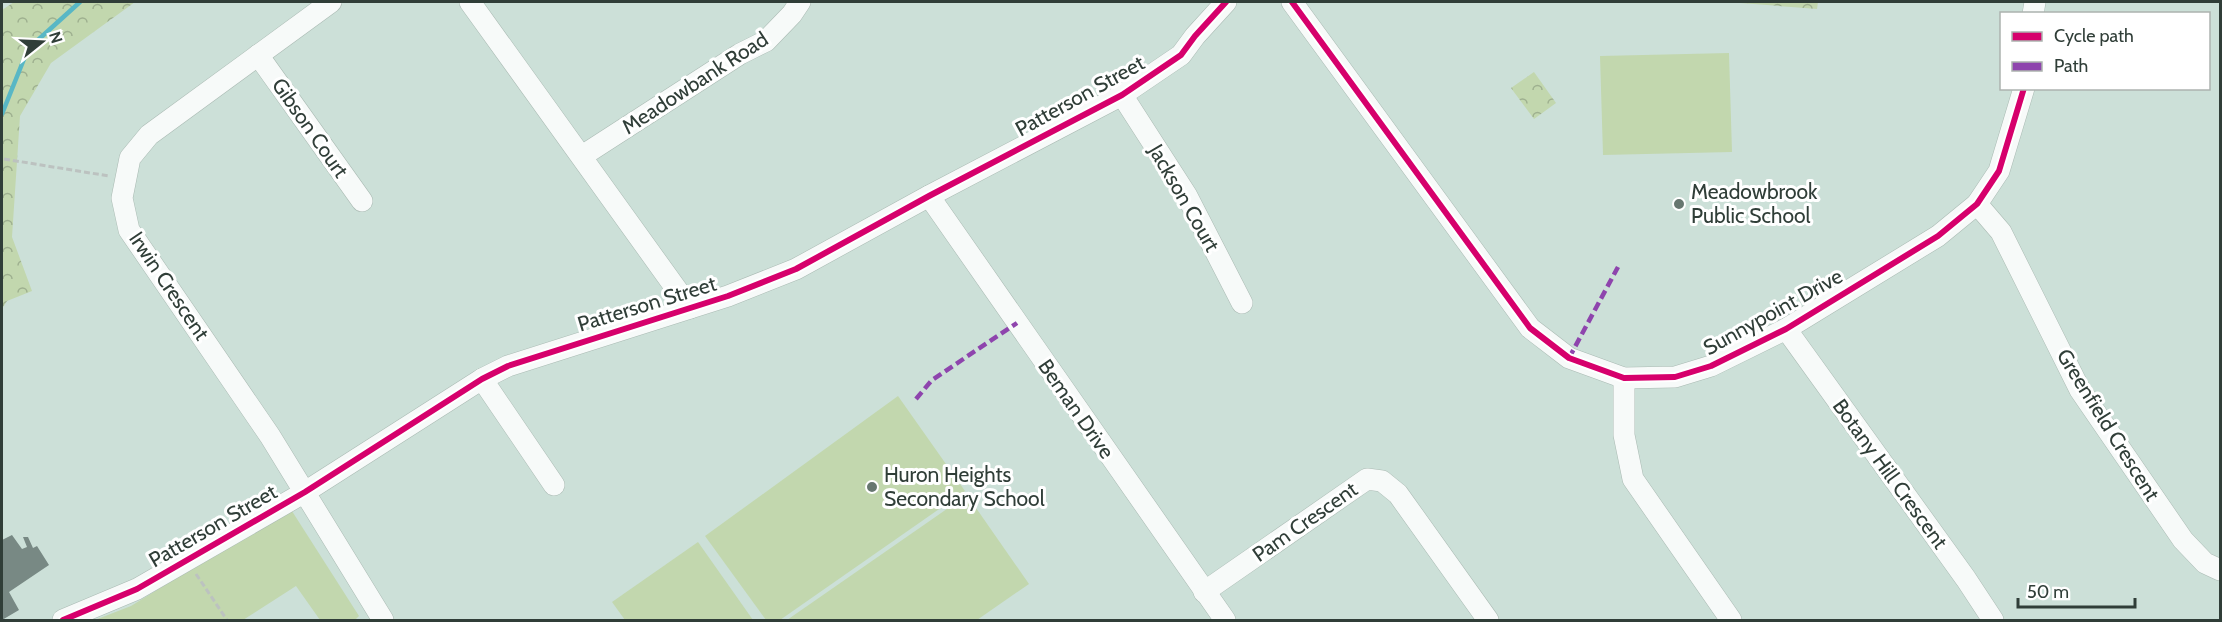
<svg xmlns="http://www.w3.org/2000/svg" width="2222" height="622" font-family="Cabin,sans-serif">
	<defs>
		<pattern id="forest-crowns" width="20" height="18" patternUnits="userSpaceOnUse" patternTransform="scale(1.5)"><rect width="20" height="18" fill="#c2d7ae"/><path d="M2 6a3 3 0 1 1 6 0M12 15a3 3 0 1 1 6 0" fill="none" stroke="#9eb08f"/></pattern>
	</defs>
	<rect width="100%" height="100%" fill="#cce0d8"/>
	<g fill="#c2d7ae">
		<path d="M1729,53L1732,152L1603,155L1600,56Z"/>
		<path d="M898,396L965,491L780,620H766L705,536Z"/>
		<path d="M967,495L1029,584L977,620H787Z"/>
		<path d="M290,508L359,616L355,620H320L296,586L243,620H95L131,606Z"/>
		<path d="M698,542L753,620H625L612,602Z"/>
	</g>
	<g fill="url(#forest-crowns)">
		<path d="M14,2H135L51,63L20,116L12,237L32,291L7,301L2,309V10Z"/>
		<path d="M1727,2H1818L1817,9Z"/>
		<path d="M1534,72L1556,103L1534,119L1511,88Z"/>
	</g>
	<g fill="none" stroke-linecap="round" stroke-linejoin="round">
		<path stroke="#58b7c5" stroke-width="4.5" d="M2,114L28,49L80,2"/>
	</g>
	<path fill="#788984" d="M12,535L22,549L27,547L23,537H28L33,548L37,546L49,565L9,592L19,610L2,620V540Z"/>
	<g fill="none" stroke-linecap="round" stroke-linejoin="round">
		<g stroke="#aabab3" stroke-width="22">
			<g id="minor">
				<path d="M331,2L149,135L130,158L122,198L129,230L270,436L383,620"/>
				<path d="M470,2L690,308"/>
				<path d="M1292,2L1530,328L1569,358L1624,378L1675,377L1711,366L1786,329L1938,236L1977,204L1999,171L2024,88"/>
				<path d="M2033,14L2035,2"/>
				<path d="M258,55L362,201"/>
				<path d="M1122,95L1187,196L1242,303"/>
				<path d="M582,156L740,54L766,41L792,14L800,2"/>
				<path d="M929,196L1225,620"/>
				<path d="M1977,204L2001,232L2080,390L2183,540L2205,563L2220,570"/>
				<path d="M1786,329L1966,579L1993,620"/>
				<path d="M1624,378V435L1633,479L1731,620"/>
				<path d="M482,379L554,485"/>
				<path d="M1204,592L1367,479L1382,481L1398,494L1488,620"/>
				<path d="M63,620L137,589L305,492L482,379L508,366L728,296L796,269L929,196L1122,95L1181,55L1195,36L1226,2"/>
			</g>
		</g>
		<g stroke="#bcc2c0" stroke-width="3" stroke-dasharray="6 3" stroke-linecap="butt">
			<path d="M4,159L109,176"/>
			<path d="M196,574L227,620"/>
		</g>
		<use href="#minor" stroke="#f7faf9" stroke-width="21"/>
		<g stroke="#8e44ad" stroke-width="4.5" stroke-dasharray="9 4.5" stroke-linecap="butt">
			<path d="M1569,358L1618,267"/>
			<path d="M916,399L932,380L1017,323"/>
		</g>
		<g stroke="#fff" stroke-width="10">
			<g id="cycleway">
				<path d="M1292,2L1530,328L1569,358L1624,378L1675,377L1711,366L1786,329L1938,236L1977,204L1999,171L2024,88"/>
				<path d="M63,620L137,589L305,492L482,379L508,366L728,296L796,269L929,196L1122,95L1181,55L1195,36L1226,2"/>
			</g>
		</g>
		<use href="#cycleway" stroke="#d6006c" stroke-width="6"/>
	</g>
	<g fill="#677770" stroke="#fff" stroke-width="2">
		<circle cx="1679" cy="204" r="6"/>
		<circle cx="872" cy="487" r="6"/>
	</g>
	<g text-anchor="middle" stroke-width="6" stroke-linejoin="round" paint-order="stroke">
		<g font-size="21" fill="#303e38" stroke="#fff">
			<text transform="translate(695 83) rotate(-33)" y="7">Meadowbank Road</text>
			<text transform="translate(1080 96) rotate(-29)" y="7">Patterson Street</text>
			<text transform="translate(310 128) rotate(55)" y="7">Gibson Court</text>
			<text transform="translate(1184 198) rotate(60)" y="7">Jackson Court</text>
			<text transform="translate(169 286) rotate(56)" y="7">Irwin Crescent</text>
			<text transform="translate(647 304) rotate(-17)" y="7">Patterson Street</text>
			<text transform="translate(1773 312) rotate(-29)" y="7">Sunnypoint Drive</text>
			<text transform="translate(1076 409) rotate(55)" y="7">Beman Drive</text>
			<text transform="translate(2108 425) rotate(58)" y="7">Greenfield Crescent</text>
			<text transform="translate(1890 474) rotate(54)" y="7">Botany Hill Crescent</text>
			<text transform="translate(1305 522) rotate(-35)" y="7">Pam Crescent</text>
			<text transform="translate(213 526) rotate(-30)" y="7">Patterson Street</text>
		</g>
		<g font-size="21" fill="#303e38" stroke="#fff" text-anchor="start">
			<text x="1691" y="199">Meadowbrook<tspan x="1691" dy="24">Public School</tspan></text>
			<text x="884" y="482">Huron Heights<tspan x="884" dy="24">Secondary School</tspan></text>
		</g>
	</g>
	<rect width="2222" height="622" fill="none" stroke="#303e38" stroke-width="6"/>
	<rect x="2000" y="12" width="210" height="78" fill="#ffffff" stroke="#acb2af" stroke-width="1.5"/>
	<rect x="2012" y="32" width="30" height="9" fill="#d6006c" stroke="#acb2af" stroke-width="1.5"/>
	<text x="2054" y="42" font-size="18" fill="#303e38">Cycle path</text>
	<rect x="2012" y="62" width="30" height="9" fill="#8e44ad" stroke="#acb2af" stroke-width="1.5"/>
	<text x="2054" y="72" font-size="18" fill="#303e38">Path</text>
	<g transform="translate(42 42) rotate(72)" stroke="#ffffff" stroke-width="4.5" paint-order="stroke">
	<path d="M0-4.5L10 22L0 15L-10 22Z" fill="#303e38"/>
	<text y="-9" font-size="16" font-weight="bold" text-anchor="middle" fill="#303e38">N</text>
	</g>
	<path d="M2018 598v9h117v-9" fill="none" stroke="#303e38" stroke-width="3"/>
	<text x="2027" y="598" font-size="18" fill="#303e38" stroke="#ffffff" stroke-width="4.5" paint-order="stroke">50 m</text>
</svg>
